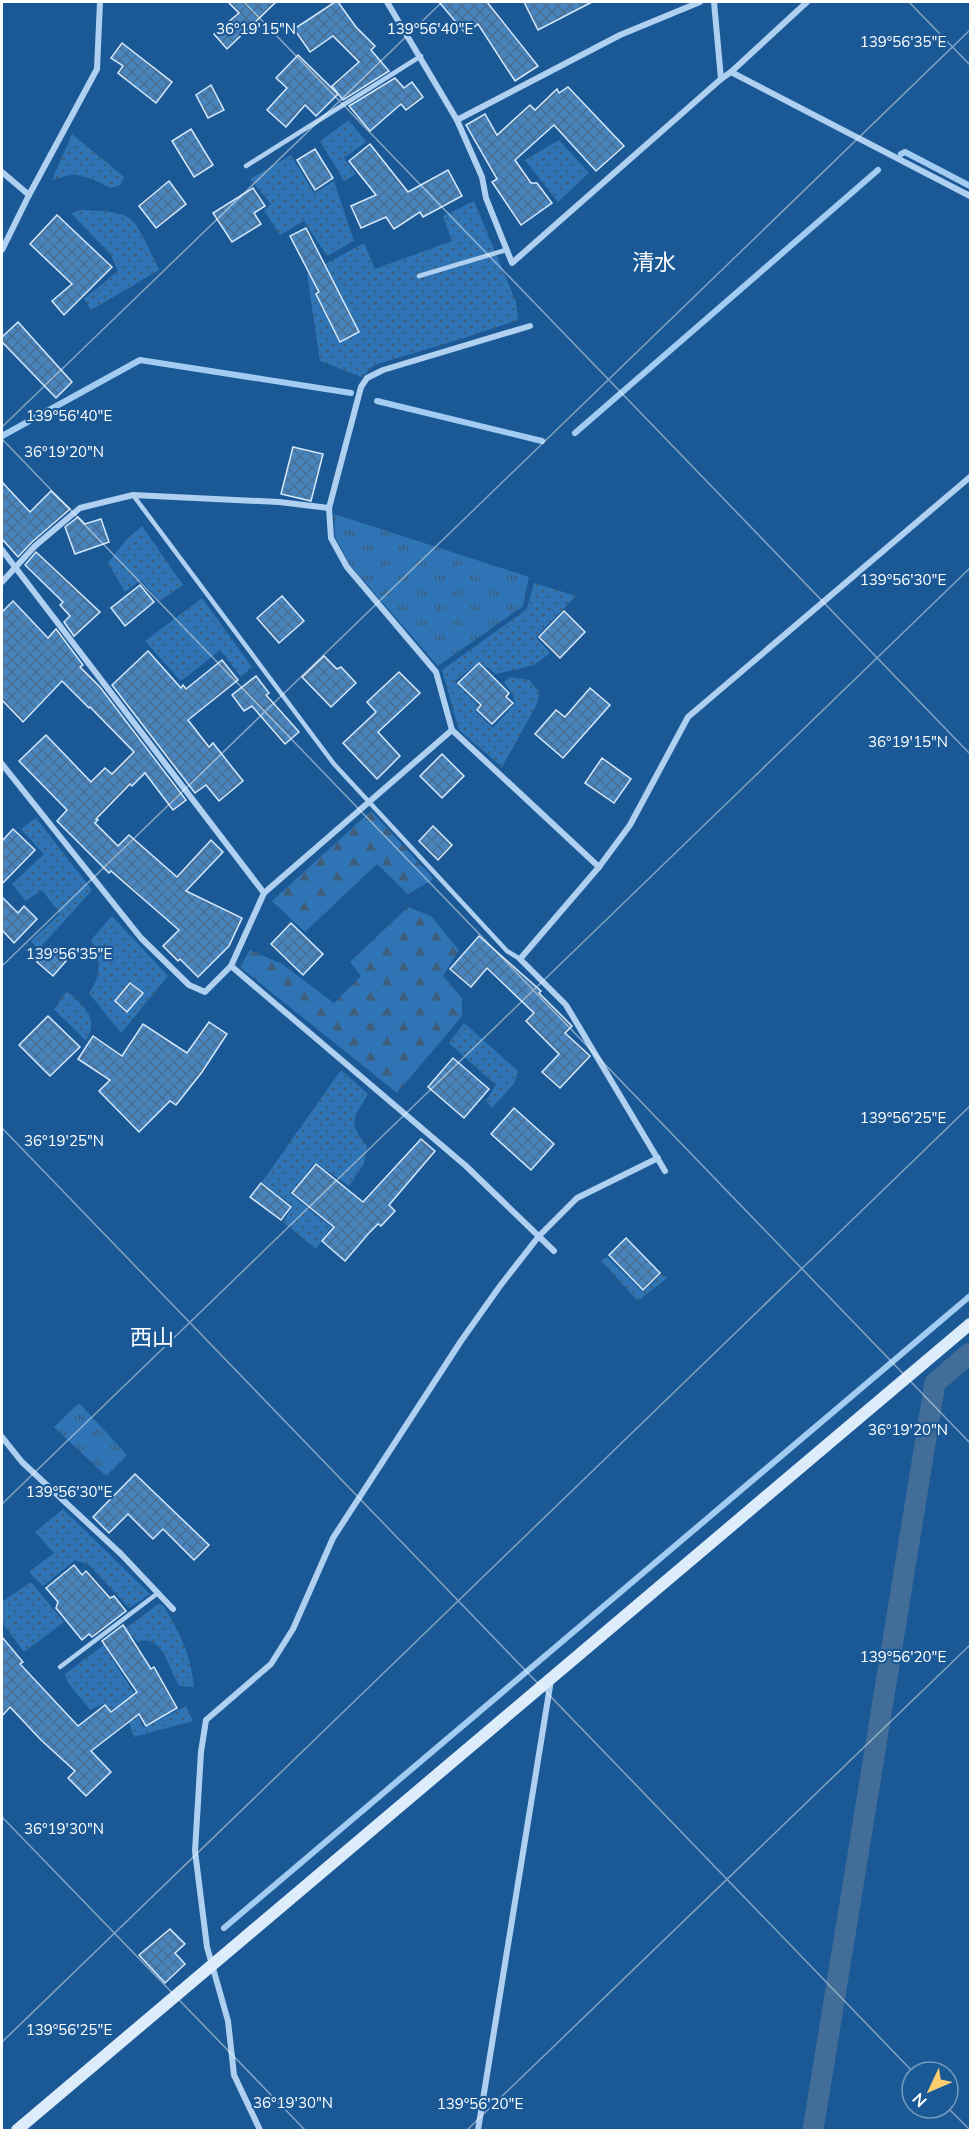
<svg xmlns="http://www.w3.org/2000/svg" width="972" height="2132" font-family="Mulish,'Noto Sans JP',sans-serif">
	<defs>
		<pattern id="grass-tufts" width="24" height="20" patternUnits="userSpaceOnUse" patternTransform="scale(1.5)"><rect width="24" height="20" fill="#2f74b4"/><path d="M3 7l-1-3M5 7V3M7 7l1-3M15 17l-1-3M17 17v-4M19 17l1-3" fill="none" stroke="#3f5e7b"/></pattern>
		<pattern id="forest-firs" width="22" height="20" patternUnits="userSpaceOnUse" patternTransform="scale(1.5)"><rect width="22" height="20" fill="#2f74b4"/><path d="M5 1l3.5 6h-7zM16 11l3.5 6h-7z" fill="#3f5e7b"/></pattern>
		<pattern id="garden-dots" width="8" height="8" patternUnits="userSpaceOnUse" patternTransform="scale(1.5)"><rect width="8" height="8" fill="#2f74b4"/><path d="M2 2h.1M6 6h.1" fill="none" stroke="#3f5e7b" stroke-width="1.8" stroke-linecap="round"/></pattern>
		<pattern id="building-cross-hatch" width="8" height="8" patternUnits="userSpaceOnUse" patternTransform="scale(1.5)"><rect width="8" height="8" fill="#4885be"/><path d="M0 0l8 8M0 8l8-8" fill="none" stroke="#4a6e90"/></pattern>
	</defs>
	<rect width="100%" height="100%" fill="#1b5996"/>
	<g fill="url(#grass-tufts)">
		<path d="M334,514L529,577L523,606L438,666L350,565L335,537Z"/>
		<path d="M79,1403L127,1455L106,1476L54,1427Z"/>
	</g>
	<g fill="url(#forest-firs)">
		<path d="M371,811L434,879L408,894L377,864L305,932L272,901Z"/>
		<path d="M408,907L431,916L459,950L443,976L462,998V1016L397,1093L240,967L250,950L282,964L334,1003L361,976L350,962Z"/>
	</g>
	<g fill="url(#garden-dots)">
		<path d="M349,120L366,142L344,158L356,174L344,181L320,141Z"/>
		<path d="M72,134L124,177L120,185L111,188L92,179L73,174L52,180Z"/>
		<path d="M559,140L589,173L558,202L525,160Z"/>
		<path d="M291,155L314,193L334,181L354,241L327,256L304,221L280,235L264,210L271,204L250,179Z"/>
		<path d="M474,201L516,302L518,320L464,338L374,365L362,377L320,361L307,274L364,243L375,269L452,241L443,216Z"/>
		<path d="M81,210C95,211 115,210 128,217C139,223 153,258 159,270L91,310L84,299L118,271L111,255L71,213Z"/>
		<path d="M142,526L183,585L160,601L141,580L125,592L108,563L126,540Z"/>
		<path d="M534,583L576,596L536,637L550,653L534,665L496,674L479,662L455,681L479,706L475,711L493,728L515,703L512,693L504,682L510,677L529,680L539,692L537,704L502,767L459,730L442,670L527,609Z"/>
		<path d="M202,598L252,667L241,677L220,650L181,681L145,641Z"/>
		<path d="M36,818L92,890L38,950L31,941L60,914L42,890L26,901L12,884L44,854L21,829Z"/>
		<path d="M112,916L168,976L121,1033L89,993C102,975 101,960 91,940Z"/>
		<path d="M67,991C83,1005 100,1018 86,1041L54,1009Z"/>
		<path d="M464,1023L518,1071L514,1084L492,1108L486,1101L496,1085L449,1043Z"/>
		<path d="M341,1070L368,1094C354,1119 346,1121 367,1146L364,1164L349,1186L315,1162L290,1194L331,1227L316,1249L283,1222L293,1206L262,1182Z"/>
		<path d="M607,1257L643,1292L662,1274L667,1278L638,1301L601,1261Z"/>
		<path d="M63,1509L150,1594L129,1608L89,1565L75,1560L43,1586L29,1572L54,1553L35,1532Z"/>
		<path d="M31,1582L64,1622L24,1652L2,1622V1602Z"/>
		<path d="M158,1604L163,1605C180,1633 191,1654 194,1687L180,1686C168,1671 164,1632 138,1642L131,1635L107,1651L141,1704L134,1709L144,1728L186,1706L193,1721L134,1737L129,1722L115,1707L111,1710L104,1704L90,1710L68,1683L65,1674Z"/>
	</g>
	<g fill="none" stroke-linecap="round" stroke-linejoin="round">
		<g stroke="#a2ccf2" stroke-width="6">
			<path d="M901,154L905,152L970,186"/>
			<path d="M377,401L542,441"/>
			<path d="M575,433L878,170"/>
			<path d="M2,436L140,360L351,393"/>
			<path d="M224,1928L970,1296"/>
		</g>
		<path stroke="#416d98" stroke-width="21" d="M813,2130L935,1383L970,1353"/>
	</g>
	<g fill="url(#building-cross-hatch)" stroke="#d6e9fb" stroke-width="1.5">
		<path d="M228,2H276L227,49L214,34L239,13Z"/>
		<path d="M335,2H338L356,27L375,46L371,50L389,71L343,100L332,86L359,62L333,36L310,52L294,29Z"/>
		<path d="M439,2H487L538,66L515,81L478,24L466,34Z"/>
		<path d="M524,2H592L538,30Z"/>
		<path d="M122,43L172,82L156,103L118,73L123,66L111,58Z"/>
		<path d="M298,55L338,94L316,116L305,105L286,127L267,110L287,88L276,78Z"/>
		<path d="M395,78L404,88L412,82L423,97L406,110L401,104L370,131L349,106Z"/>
		<path d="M211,85L224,110L208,118L196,95Z"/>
		<path d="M568,87L624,146L596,171L554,125L515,160L531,183H537L552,203L521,225L492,182L497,179L466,125L485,114L497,135L530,105L535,110L557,89L559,93Z"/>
		<path d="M191,129L213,165L194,177L172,141Z"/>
		<path d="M370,144L408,192L448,170L462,196L423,217L420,212L394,229L386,217L361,228L351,206L376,195L349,161Z"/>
		<path d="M315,149L333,178L315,190L297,160Z"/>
		<path d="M169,181L186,204L156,228L139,206Z"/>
		<path d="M253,188L265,206L254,213L261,224L232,242L213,213Z"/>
		<path d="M57,215L112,267L64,315L52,301L72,284L30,244Z"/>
		<path d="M306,228L359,332L340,342L316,294L319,292L290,236Z"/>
		<path d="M18,322L72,382L56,398L2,342V337Z"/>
		<path d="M293,447L323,454L311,501L281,494Z"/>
		<path d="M2,482L30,512L51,491L70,509L32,542L18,557L2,539Z"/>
		<path d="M78,517L85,524L101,519L109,542L75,554L65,527Z"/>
		<path d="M36,552L100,612L74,636L64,622L70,616L60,605L63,602L25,565Z"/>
		<path d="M140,585L154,602L125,626L111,608Z"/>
		<path d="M282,596L304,621L279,643L257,618Z"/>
		<path d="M13,601L48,638L56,629L83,665L80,667L100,687L186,800L173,810L145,773L132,786L130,784L96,819L98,820L95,823L118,846L129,835L177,877L211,840L223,852L186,891L242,918L229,946L198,977L180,959L178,961L163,946L179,930L111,871L109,873L57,821L67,810L19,761L46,735L91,782L105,768L112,774L134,752L90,707L89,708L62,681L23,722L2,700V612Z"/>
		<path d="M564,611L585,632L560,658L539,637Z"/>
		<path d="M148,651L181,688L183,685L186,689L222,660L238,680L188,720L209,747L213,743L243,781L219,801L206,785L195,793L112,685Z"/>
		<path d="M324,656L337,669L341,667L356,683L331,707L302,677Z"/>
		<path d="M479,663L509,693L506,697L513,703L492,724L477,710L481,705L458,683Z"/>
		<path d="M399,672L420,693L378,732L400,756L377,779L343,743L376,712L367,702Z"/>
		<path d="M256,676L269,693L266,695L299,732L285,744L252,706L244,711L232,695Z"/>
		<path d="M590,688L610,705L563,758L535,734L556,710L565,717Z"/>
		<path d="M442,754L464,776L442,798L420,776Z"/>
		<path d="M602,758L631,779L614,803L585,783Z"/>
		<path d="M433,826L452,845L438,860L419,841Z"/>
		<path d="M13,829L35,850L2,884V841Z"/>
		<path d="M2,897L18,913L24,906L37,919L14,943L2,930Z"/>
		<path d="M291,923L323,954L303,975L271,944Z"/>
		<path d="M479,936L541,991L539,993L572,1026L565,1033L590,1056L560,1088L542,1072L559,1054L526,1021L534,1013L487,968L471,987L450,969Z"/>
		<path d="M50,947L66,961L53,976L37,962Z"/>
		<path d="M130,983L143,993L127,1012L115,1001Z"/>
		<path d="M48,1016L80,1047L50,1076L19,1045Z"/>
		<path d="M209,1022L227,1034L202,1072L176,1105L170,1101L139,1132L99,1091L110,1080L78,1059L93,1036L122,1056L143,1024L187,1053Z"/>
		<path d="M453,1058L489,1089L464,1118L428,1087Z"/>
		<path d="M514,1108L554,1144L531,1170L491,1134Z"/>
		<path d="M421,1139L435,1151L389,1205L395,1211L381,1226L378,1224L369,1233L345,1261L322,1241L334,1227L292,1193L316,1164L363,1202Z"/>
		<path d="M261,1183L291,1207L281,1220L250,1197Z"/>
		<path d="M626,1238L660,1273L643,1290L609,1255Z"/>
		<path d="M135,1474L209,1545L194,1560L163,1529L153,1539L128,1514L109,1533L93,1517Z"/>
		<path d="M74,1565L82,1575L86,1571L110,1598L114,1596L126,1611L92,1637L89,1634L82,1640L56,1608L58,1602L46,1588Z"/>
		<path d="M123,1625L151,1669L154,1667L177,1708L146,1726L139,1714L91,1751L111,1772L86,1796L68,1778L75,1771L41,1740L10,1707L2,1716V1637L23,1662L20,1664L78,1726L105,1705L111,1712L137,1692L102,1641Z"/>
		<path d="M170,1929L185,1944L175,1953L185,1964L165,1983L139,1955Z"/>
	</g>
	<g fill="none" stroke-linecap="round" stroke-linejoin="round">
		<g stroke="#afd0f0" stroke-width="4.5">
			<path d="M246,166L421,56"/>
			<path d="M419,276L506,250"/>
			<path d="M133,495L334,764L507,951L520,959"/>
			<path d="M60,1667L158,1593"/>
		</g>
		<g stroke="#afd0f0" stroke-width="6">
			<path d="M387,2L457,120L482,177L486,198L512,263L721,79L731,72L807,2"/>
			<path d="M714,2L721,79"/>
			<path d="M731,72L970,196"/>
			<path d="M457,120L620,35L700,2"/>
			<path d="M2,172L29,195"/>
			<path d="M2,250L29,195L97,69L100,2"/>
			<path d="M530,326L383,370L367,378L361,387L329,508L331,538L347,567L436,672L452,730L599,867"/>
			<path d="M2,550L264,893"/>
			<path d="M2,582L35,546L80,508L133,495L279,502L329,508"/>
			<path d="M2,764L141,938L189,985L205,992L231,966L264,893L452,730"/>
			<path d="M231,966L466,1166L554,1251"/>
			<path d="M665,1171L566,1005L520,959L599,867L630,825L688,717L970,477"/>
			<path d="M2,1437L22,1462L121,1554L173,1609"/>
			<path d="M260,2130L234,2075L228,2021L207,1947L195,1851L201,1752L206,1720L271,1664L293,1629L333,1538L461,1341L500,1286L539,1236L577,1198L658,1158"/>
			<path d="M478,2130L551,1680"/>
		</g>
		<path stroke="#ddecfb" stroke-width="12" d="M17,2130L970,1324"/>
	</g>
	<path fill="none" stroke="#fff" stroke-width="1.5" stroke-opacity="0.45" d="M244,2L970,754M909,2L970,65M2,427L442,2M2,439L970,1443M2,966L970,30M2,1128L913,2072M2,1504L970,568M2,1817L305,2130M2,2042L970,1106M948,2108L970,2130M467,2130L970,1645"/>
	<g text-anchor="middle" stroke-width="4.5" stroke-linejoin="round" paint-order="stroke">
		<g font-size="22" fill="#fff" stroke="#1b5996">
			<text x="654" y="270">清水</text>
			<text x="152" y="1345">西山</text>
		</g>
	</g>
	<g font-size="15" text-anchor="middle" fill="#fff" stroke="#1b5996" stroke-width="4.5" stroke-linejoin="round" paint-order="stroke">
		<text x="430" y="34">139°56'40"E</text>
		<text x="256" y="34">36°19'15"N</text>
		<text x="903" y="47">139°56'35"E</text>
		<text x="69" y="421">139°56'40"E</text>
		<text x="64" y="457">36°19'20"N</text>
		<text x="903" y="585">139°56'30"E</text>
		<text x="908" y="747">36°19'15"N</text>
		<text x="69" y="959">139°56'35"E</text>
		<text x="903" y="1123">139°56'25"E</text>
		<text x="64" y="1146">36°19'25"N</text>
		<text x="908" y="1435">36°19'20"N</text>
		<text x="69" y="1497">139°56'30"E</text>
		<text x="903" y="1662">139°56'20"E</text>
		<text x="64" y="1834">36°19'30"N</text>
		<text x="69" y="2035">139°56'25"E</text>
		<text x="293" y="2108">36°19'30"N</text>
		<text x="480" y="2109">139°56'20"E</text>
	</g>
	<rect width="972" height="2132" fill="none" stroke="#ffffff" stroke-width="6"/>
	<g transform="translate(930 2090) rotate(226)"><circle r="28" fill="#1b5996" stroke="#769bc0" stroke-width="1.5"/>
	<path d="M0-4.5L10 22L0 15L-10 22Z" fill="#ffcc6e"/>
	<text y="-9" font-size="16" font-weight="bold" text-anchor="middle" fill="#ffffff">N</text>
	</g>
</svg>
